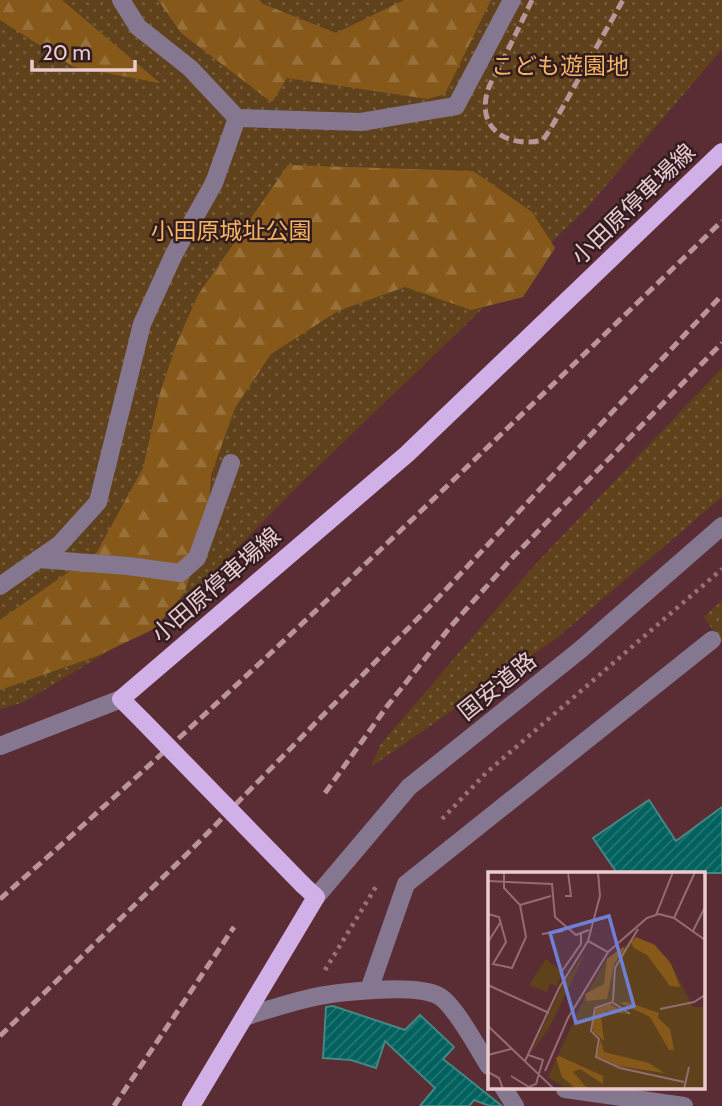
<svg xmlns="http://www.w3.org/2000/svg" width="722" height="1106" font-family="Cabin,'Noto Sans JP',sans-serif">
	<defs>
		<pattern id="green-dots" width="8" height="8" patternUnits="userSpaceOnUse" patternTransform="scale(1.75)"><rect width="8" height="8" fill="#5f421c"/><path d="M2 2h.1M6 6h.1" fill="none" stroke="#765c3c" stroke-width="1.8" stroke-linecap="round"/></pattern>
		<pattern id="forest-firs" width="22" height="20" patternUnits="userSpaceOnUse" patternTransform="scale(1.75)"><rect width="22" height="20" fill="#86591a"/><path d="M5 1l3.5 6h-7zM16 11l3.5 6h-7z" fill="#97703a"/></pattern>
		<pattern id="building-hatch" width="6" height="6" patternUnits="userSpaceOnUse" patternTransform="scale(1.75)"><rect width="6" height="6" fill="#00615e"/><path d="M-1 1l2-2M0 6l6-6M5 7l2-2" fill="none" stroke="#257674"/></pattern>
	</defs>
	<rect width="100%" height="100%" fill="#5a2c33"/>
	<g fill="url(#green-dots)">
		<path d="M0,0H722V49L586,209L300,484L174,612L24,702L0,709Z"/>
		<path d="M722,368V497L558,637L371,767L380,745L530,570Z"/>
		<path d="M722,600V643L704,617Z"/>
	</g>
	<g fill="url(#forest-firs)">
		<path d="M0,0H62L160,83L74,67L0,20Z"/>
		<path d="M158,0H259L263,4L336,33L404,0H491L445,94L428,99L287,78L273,101H270L181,33Z"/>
		<path d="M288,165L473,171L532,212L555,248L523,297L471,310L405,287L338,311L271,354L235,408L211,475L208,527L184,593L154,629L97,656L0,690V620L97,552L143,468L160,393L177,342L198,295Z"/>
	</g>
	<g fill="url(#building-hatch)" stroke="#458783" stroke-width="2">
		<path d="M649,800L676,841L722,807V873H617L593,838Z"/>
		<path d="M333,1006L405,1030L420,1015L454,1047L443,1059L502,1106H490L474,1100L469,1106H420L435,1088L385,1041L376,1068L351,1060L323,1058L326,1007Z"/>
	</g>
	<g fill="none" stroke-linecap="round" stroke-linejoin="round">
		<g stroke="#987176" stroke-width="4.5" stroke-dasharray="3.5 5" stroke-linecap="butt">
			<path d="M442,819L486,773L722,569"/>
			<path d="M325,970L377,885"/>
		</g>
		<g stroke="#867791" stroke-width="18">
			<path d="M121,0L138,27L190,68L237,118L361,122L456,106L512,0"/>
			<path d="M38,559L128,566L180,573L197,558L231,463"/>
			<path d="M0,586L60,544L98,502L142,324L174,254L214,183L237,118"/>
			<path d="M0,746L121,699"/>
			<path d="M316,897L409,787L580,650L722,526"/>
			<path d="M369,990L406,884L712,640"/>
			<path d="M244,1017C264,1011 285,1004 306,999C333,992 415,983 439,996C455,1005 478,1049 489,1066"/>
			<path d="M503,1087L515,1106"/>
			<path d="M565,1089L684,1106"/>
		</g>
		<g stroke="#d0b0e6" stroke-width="18">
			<path d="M143,721L121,699L407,454L722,152"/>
			<path d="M191,1106L316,897L303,885"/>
		</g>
		<g stroke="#b99599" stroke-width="5" stroke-dasharray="10 5" stroke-linecap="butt">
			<path d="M532,0C521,23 510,46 499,68C495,76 489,84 487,93C477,131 510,148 543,140L551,128L623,0"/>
			<path d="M325,793L388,705L451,626L513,557L722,343"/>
			<path d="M0,899C248,681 485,450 722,221"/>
			<path d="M0,1036L189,852L435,601L722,295"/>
			<path d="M114,1106L234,927"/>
		</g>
		<path stroke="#d0b0e6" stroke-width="18" d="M143,721L303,885"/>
	</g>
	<g text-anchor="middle" stroke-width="5" stroke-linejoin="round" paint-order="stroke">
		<g font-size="23" fill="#f7b562" stroke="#311c1f">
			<text x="560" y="74">こども遊園地</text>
			<text x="231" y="239">小田原城址公園</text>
		</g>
		<g font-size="23" fill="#eacccf" stroke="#311c1f">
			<text transform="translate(633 204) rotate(-44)" y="8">小田原停車場線</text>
			<text transform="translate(216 585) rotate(-41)" y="8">小田原停車場線</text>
			<text transform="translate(497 686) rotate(-39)" y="8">国安道路</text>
		</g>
	</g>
	<g transform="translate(488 872)">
		<rect width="217" height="217" fill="#5a2c33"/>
		<path d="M149,65L180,86L205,135H217V217H79L60,205L94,131L118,88ZM98,80L61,156L43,181L74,114ZM58,87L75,100L69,114L62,112L59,120L41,113Z" fill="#5f421c"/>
		<path d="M148,65L167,73L183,92L192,115L182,114L159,83L146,76L143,70ZM135,75L137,77L126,92L119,127L98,129L97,122L116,112L119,87ZM139,130L171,141L170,146L182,157L186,178H181L162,145L132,131ZM122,132L139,142L119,139L113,144L116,169L105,159V153L108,137ZM113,168L116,180L161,191L176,201L131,194L109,184ZM71,184L115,204V212L92,197L85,200L99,216L114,217H88L86,215L74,205L68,186Z" fill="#86591a"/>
		<path fill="none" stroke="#946c71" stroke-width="2" d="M0,9L64,12L67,45L88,63L101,58M77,24H83L80,0M32,33L63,24M0,42L11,45L18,70L5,92L24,96L38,65L32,33L16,16V0M168,43L185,0M186,46L207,0M205,59L217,35M54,62L75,59M0,70L12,51M120,80L159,46L171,42L186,46L217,68M74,99L93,72V62M0,113L61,141M125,129L127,96L150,57M172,137L206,130L217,123M142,142L124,130L107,136L103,159L111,167L108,185L132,196L196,210M0,154L66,217M0,183L23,177M37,189L71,116L100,69M57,199L80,146L120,80L100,69L112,24L110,0M0,200L11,206L15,217M23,204L41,215L48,212L55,188L40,183M196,217L201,195"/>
		<path fill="#6f80d4" fill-opacity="0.15" stroke="#6f80d4" stroke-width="3.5" d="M121,44L146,134L88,151L62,61Z"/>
		<rect width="217" height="217" fill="none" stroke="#eacccf" stroke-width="3.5"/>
	</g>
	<path d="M32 60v10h103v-10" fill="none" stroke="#eacccf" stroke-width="3.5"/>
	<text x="42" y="60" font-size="21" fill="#eacccf" stroke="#311c1f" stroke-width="5" paint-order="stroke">20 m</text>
</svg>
